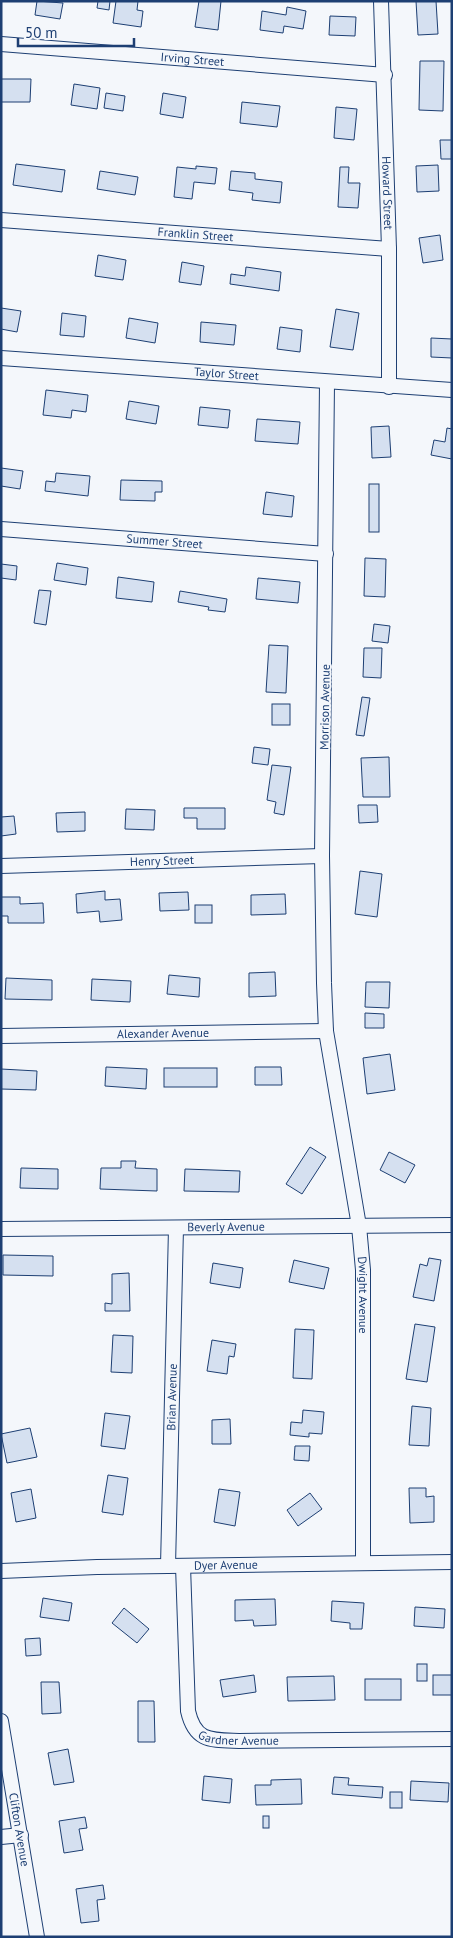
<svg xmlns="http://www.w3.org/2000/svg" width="453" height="1938" font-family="'PT Sans',sans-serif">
	<rect width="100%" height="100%" fill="#f4f7fb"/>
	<g fill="#d5e0f0" stroke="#1d3f73">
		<path d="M37,1L63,3L60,19L35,15Z"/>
		<path d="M98,1H110L109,10L97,8Z"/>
		<path d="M116,1H138L137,10L143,11L141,27L113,23Z"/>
		<path d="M199,1H221L218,30L195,27Z"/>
		<path d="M416,1H436L438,34L418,35Z"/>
		<path d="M287,7L306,11L303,29L284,26L283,33L260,30L262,11L286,15Z"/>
		<path d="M330,16L356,17L355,36L329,35Z"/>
		<path d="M420,61H444L443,111L419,110Z"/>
		<path d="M1,79H31L30,102H1Z"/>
		<path d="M74,84L100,88L97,109L71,105Z"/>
		<path d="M106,93L125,96L123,111L104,108Z"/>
		<path d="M163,93L186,97L183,118L160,114Z"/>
		<path d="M242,102L280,106L277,127L240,123Z"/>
		<path d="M336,107L357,109L354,140L334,138Z"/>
		<path d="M440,140H452V159H441Z"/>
		<path d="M16,164L65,170L62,192L13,185Z"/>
		<path d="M438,165L439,191L417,192L416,166Z"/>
		<path d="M196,166L217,168L215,184L194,182L192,199L174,197L177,167L196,169Z"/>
		<path d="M340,167H349L348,183H360L358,208L338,207Z"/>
		<path d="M100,171L138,177L135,195L97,189Z"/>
		<path d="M231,171L255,173V179L282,182L280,203L252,200L253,193L229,190Z"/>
		<path d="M440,235L443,260L423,263L419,238Z"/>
		<path d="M98,255L126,260L123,280L95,276Z"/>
		<path d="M182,262L204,266L201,285L179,282Z"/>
		<path d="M246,267L281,272L279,291L230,284L231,274L245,276Z"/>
		<path d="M1,308L21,311L17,332L1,329Z"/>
		<path d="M336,309L359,313L353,350L330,347Z"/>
		<path d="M62,313L86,316L84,337L60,335Z"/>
		<path d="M129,318L158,323L155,343L126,338Z"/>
		<path d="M201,322L236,325L234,345L200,342Z"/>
		<path d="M280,327L302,330L300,352L277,349Z"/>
		<path d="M431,338L452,339V358L431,357Z"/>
		<path d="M46,390L88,395L86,412L72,410L71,418L43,415Z"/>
		<path d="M129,401L159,406L156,424L126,419Z"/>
		<path d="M200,407L230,410L228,428L198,425Z"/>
		<path d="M257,419L300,422L298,444L255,441Z"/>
		<path d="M389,426L391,457L372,458L371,427Z"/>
		<path d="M447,428L452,429V459L431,455L434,440L445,442Z"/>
		<path d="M1,468L23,471L20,489L1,486Z"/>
		<path d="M56,473L90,476L88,496L45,491L46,481L55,482Z"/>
		<path d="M121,480L162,481V492H155V501L120,500Z"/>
		<rect x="369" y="484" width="10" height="48"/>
		<path d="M266,492L294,496L292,517L263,514Z"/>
		<path d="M365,558L386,559L385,597L364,596Z"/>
		<path d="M57,563L88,568L86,585L54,580Z"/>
		<path d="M1,564L17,566L16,580L1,578Z"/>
		<path d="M118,577L154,582L152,602L116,598Z"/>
		<path d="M258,578L300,582L298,603L256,599Z"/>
		<path d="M39,590L51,591L46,625L34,623Z"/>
		<path d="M180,591L227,599L225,612L208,610L209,607L178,602Z"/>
		<path d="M374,624L390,626L388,643L372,641Z"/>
		<path d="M269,645L288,646L286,693L266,692Z"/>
		<path d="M364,648H382L381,678L363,677Z"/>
		<path d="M362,697L370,698L364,736L356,735Z"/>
		<rect x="272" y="704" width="18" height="21"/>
		<path d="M254,747L270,749L268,765L252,763Z"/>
		<path d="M389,757L390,797H363L361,758Z"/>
		<path d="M272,765L291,767L284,815L274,813L276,802L267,800Z"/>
		<path d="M358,805H377L378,822L359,823Z"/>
		<path d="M184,808H225V829H197V818H184Z"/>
		<path d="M126,809L155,810L154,830L125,829Z"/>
		<path d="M85,812V831L57,832L56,813Z"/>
		<path d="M14,816L16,834L1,836V817Z"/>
		<path d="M360,871L382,874L377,917L355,914Z"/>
		<path d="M105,891V900L120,899L122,920L100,922L99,911L77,913L76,894Z"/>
		<path d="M188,892L189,910L160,911L159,893Z"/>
		<path d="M285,894L286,914L251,915V895Z"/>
		<path d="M1,897H20V904L43,903L44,923H8V916H1Z"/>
		<rect x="195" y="905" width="17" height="18"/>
		<path d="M275,972L276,996L249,997V973Z"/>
		<path d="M169,975L200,978L199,997L167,994Z"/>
		<path d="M6,978L52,980V1000L5,999Z"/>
		<path d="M92,979L131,981L130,1002L91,1000Z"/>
		<path d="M366,982H390L389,1008L365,1007Z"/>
		<path d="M365,1013L384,1014V1028H365Z"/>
		<path d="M390,1054L395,1090L367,1094L363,1058Z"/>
		<path d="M106,1067L147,1069L146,1089L105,1086Z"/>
		<path d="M255,1067H281L282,1085H255Z"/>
		<rect x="164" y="1068" width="53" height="19"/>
		<path d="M1,1069L37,1071L36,1090L1,1089Z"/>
		<path d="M310,1147L326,1157L302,1194L286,1184Z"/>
		<path d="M389,1152L415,1165L405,1183L380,1170Z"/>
		<path d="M121,1161H136L135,1168L157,1169V1191L100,1189L101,1168H121Z"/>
		<path d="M21,1168L58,1169V1189L20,1188Z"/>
		<path d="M185,1169L240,1171L239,1192L184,1191Z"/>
		<path d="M3,1255L53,1256V1276L3,1275Z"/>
		<path d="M429,1258L441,1260L434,1301L413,1297L420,1264L427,1266Z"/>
		<path d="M294,1260L329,1268L324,1289L289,1282Z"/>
		<path d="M213,1263L243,1268L240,1288L210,1283Z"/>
		<path d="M129,1273L130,1311H105V1303L112,1304V1274Z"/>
		<path d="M415,1324L435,1327L427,1382L406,1379Z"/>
		<path d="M295,1329L314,1330L312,1379L293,1378Z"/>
		<path d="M113,1335L133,1336L132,1373L111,1372Z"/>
		<path d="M212,1340L236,1344L234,1357L229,1356L227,1374L207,1371Z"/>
		<path d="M412,1406L431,1408L429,1446L409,1445Z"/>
		<path d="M303,1410L324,1412L322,1434L309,1433V1437L290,1435L291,1422L302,1423Z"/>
		<path d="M105,1413L130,1416L125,1449L101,1446Z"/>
		<path d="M230,1419L231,1444H212V1420Z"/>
		<path d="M30,1428L37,1457L7,1463L1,1434Z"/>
		<path d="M295,1446H310L309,1461L294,1460Z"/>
		<path d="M108,1475L128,1478L123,1515L102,1512Z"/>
		<path d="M409,1488H426V1497L434,1496V1522L410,1523Z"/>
		<path d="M31,1489L36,1518L16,1522L11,1493Z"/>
		<path d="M219,1489L240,1492L235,1526L214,1522Z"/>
		<path d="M310,1493L322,1509L298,1526L287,1510Z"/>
		<path d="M43,1598L72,1603L69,1621L40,1617Z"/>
		<path d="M275,1599L276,1625L254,1626L253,1620L235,1621V1600Z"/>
		<path d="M332,1601L364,1603L362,1629H350V1623L331,1621Z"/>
		<path d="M415,1607L445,1609L444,1628L414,1626Z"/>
		<path d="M124,1608L149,1629L137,1643L112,1623Z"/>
		<path d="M40,1638L41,1655L26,1656L25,1639Z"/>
		<rect x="417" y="1664" width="10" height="17"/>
		<path d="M254,1675L256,1692L223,1697L220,1680Z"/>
		<rect x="433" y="1675" width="19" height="20"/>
		<path d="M334,1676L335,1700L288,1701L287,1677Z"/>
		<rect x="365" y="1679" width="36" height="21"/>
		<path d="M41,1682H59L61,1713L42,1714Z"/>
		<path d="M138,1701H154L155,1742H138Z"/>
		<path d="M68,1749L74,1782L54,1785L48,1753Z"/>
		<path d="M204,1776L232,1779L230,1803L202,1800Z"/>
		<path d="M334,1777L349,1778L348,1785L383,1787L382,1798L332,1794Z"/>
		<path d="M301,1779L302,1804L256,1805L255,1785H271V1780Z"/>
		<path d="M411,1781L449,1783L448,1802L410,1800Z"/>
		<rect x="390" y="1792" width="12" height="16"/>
		<rect x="263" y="1816" width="6" height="12"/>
		<path d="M85,1817L87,1828L79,1829L83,1850L64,1853L59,1821Z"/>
		<path d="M103,1885L105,1899L97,1900L99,1921L81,1923L76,1889Z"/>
	</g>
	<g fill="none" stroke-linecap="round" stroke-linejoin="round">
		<g stroke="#1d3f73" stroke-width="16">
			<g id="minor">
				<path id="s1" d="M381,1L389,249V387"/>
				<path id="s2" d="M1,44L385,75"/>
				<path id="s3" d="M1,220L389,249"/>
				<path id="s4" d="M1,358L452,390"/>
				<path id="s5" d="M327,383L322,856L324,983L326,1031L359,1226L363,1270V1562"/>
				<path id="s6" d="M1,529L326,554"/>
				<path id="s7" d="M1,866L322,856"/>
				<path id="s8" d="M1,1036L326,1031"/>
				<path id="s9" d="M1,1229L452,1225"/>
				<path id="s10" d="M168,1566L176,1228"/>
				<path id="s11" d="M183,1566L188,1711C195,1742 211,1740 239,1741L452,1739"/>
				<path id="s12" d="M1,1571L97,1567L452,1562"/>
				<path id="s13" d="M1,1721L37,1937"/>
				<path d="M1,1837L21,1835"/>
			</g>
		</g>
		<use href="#minor" stroke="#f4f7fb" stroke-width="14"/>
	</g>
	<g text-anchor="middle" stroke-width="4" stroke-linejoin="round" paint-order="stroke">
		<g font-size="12" fill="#1d3f73" stroke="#f4f7fb">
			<text dy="4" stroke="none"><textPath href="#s2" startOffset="192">Irving Street</textPath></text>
			<text dy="4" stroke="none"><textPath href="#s1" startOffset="192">Howard Street</textPath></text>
			<text dy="4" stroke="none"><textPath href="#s3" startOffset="195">Franklin Street</textPath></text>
			<text dy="4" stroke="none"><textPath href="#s4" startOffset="226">Taylor Street</textPath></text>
			<text dy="4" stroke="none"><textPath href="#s6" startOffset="164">Summer Street</textPath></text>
			<text transform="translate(325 707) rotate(-89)" y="4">Morrison Avenue</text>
			<text dy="4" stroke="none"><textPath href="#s7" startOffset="161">Henry Street</textPath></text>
			<text dy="4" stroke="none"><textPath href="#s8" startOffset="162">Alexander Avenue</textPath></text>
			<text dy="4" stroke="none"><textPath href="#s9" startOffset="225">Beverly Avenue</textPath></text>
			<text dy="4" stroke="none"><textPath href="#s5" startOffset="915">Dwight Avenue</textPath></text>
			<text dy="4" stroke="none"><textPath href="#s10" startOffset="169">Brian Avenue</textPath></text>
			<text dy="4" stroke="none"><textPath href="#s12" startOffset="225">Dyer Avenue</textPath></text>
			<text dy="4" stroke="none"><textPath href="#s11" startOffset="211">Gardner Avenue</textPath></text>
			<text dy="4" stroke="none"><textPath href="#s13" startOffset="110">Clifton Avenue</textPath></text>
		</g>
	</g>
	<rect width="453" height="1938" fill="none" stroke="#1d3f73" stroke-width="5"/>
	<path d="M18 38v8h116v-8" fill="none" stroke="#1d3f73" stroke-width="2.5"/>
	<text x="25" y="38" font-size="15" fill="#1d3f73" stroke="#f4f7fb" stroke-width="4" paint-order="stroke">50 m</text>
</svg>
